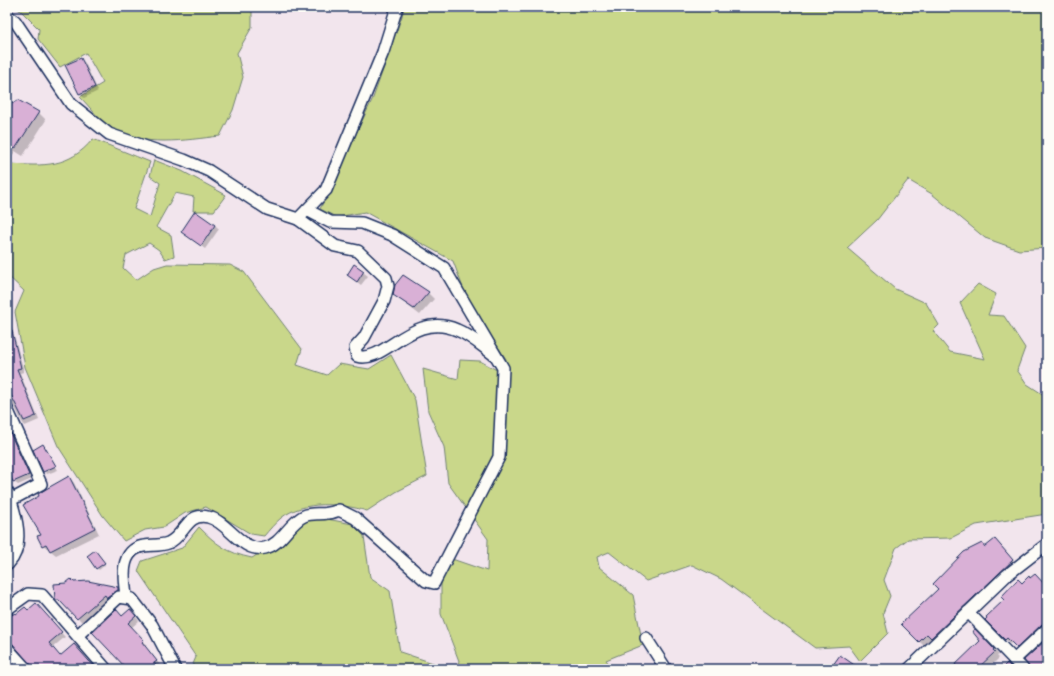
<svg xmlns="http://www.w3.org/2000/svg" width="1054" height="676" font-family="'Gochi Hand',sans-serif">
	<rect width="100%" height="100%" fill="#f2e5ed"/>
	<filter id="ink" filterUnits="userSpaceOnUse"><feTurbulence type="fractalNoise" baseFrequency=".025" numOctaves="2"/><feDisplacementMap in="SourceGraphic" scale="8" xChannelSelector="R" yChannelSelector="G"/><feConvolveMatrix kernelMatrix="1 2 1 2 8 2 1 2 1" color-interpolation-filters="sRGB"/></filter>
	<g filter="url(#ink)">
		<g fill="#c9d78a" stroke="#728374">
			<path d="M14,7H252V27L237,53L243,77L233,110L220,136C186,140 141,148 111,128C99,120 90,107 80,97L103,83L86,53L60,67L38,39L39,29L21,11Z"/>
			<path d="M404,7H1047V248L1019,250L985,238L932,194L908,180L877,220L847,248L895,289L926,303L939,325L933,331L950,352L985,359L960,303L978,284L996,294L988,315L1004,316L1025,348L1017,370L1027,384L1047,397V514L976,525L951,538L908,539L896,548L884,580L890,596L883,613L888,633L860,661L849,646L815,648L721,579L692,565L646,581L609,552L597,557L599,567L633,595L643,645L606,660L613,669H455L459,661L441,614V579L449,558L487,571L488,539L448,483L444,447L428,411L423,369L458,379L460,360L480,361L506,375V359L468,301L453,261L365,212L336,217L320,209L373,98L402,16Z"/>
			<path d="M93,139L150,162L134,209L150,217L160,183L150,176L154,160L182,171L226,195L214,211H193L194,197L175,193L156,227L171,235L174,256L165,259L159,250L149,243L126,255L123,268L136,280L154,268L167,264L230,265L244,272L302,349L297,365L327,375L339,364L369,369L391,355L415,400L427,476L396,492L367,511C340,503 304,500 281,518C275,523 269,530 264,536L251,534L206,507L185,513L164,527L145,530L124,541L103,516L58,446L25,367L15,312L24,291L7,275V167L10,164C44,166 69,168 93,139Z"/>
			<path d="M313,516L352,524L364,536L370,577L390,591L400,652L451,669H191L196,657L138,571L142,561L182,548L199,527C216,544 227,553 252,558L273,545L300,522Z"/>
		</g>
		<g fill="#0003">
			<path d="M7,52L12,58L9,64L7,63Z"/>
			<path d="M81,59L85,63L98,91L84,98L80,94L67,66Z"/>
			<path d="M7,105L38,112L46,120L23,156L15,151L10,160L7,159Z"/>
			<path d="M215,225L219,229L205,249L182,232Z"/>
			<path d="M355,266L368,276L361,285L348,275Z"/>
			<path d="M428,293L434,299L420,315L394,295Z"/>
			<path d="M7,315L9,317L24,372L20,373L39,420L25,426L22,422L15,407L8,402L7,399Z"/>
			<path d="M7,421L32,479L18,485L14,482L7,463Z"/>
			<path d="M43,445L58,470L47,474L44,471Z"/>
			<path d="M69,477L74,483L99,534L56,555L43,545L40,496Z"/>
			<path d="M7,526L9,532L8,538H7Z"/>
			<path d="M1002,548L1020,568L927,649L903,625Z"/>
			<path d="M96,553L105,565L99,570L88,556Z"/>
			<path d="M1030,579L1047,588V628L1022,652L1012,642L1010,644L987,620L1022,585Z"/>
			<path d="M73,583L117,588L121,592L109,599L82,622L64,604L56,599Z"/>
			<path d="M25,608L28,611L39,608L65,637L52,648L60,657L96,669H34L16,646L10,644L7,646V620Z"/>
			<path d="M130,610L139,621L131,628L147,645L145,646L160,665L157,667L159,669H126L94,632L122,617Z"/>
			<path d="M975,630L999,655L997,656L999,658L988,669H953L982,641Z"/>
			<path d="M1047,640V669H1030Z"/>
			<path d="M7,659L16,669H7Z"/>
		</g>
		<g fill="#d9b0d6" stroke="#1b2f5e">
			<path d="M81,58L95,87L79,94L65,65Z"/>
			<path d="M18,100L39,112L15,149L7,144V107Z"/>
			<path d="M195,211L215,225L201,246L181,232Z"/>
			<path d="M354,264L364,271L357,282L347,275Z"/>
			<path d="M403,275L429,292L414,309L393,295L395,285Z"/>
			<path d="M12,331L21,368L17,369L36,416L24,421L7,387V332Z"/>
			<path d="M7,426L29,475L13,482L7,468Z"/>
			<path d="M43,444L56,466L43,472L33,450Z"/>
			<path d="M69,476L95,528L50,551L46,544L42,546L37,536L41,535L23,505L39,496L38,494L46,489Z"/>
			<path d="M995,539L1013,560L931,638L927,634L919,642L901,624L938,589L933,584L964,552L982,543L985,547Z"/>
			<path d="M95,550L105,563L96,569L87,556Z"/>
			<path d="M1035,574L1047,587V622L1042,624L1017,648L1007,638L1005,640L985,620L987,618L986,617L1004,600L1001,597L1018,579L1022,583L1029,576L1030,578Z"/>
			<path d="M71,579L74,582L88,581L118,587V590L107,598L105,595L77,619L59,600H55L54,584L66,583Z"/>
			<path d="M36,603L62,632L49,643L60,656L74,644L96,669H34L12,643L7,641V618L15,613L16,614L25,607L28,610Z"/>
			<path d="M116,609L122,616L130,609L136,616L128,623L144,640L142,642L157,661L154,663L159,669H127L92,632Z"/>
			<path d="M975,629L994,649L993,650L995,652L977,669H951L980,641L972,631Z"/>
			<path d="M1047,639V664L1041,669H1030L1024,660Z"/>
			<path d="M840,655L860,669H830Z"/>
			<path d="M1007,663L1013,669H1001Z"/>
		</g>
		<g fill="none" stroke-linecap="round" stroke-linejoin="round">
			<g stroke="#1b2f5e" stroke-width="14">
				<g id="minor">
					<path d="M7,15L15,21L71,104L109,134L184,160L209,171L267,209L298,219L326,190L383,52L397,7"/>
					<path d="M298,219L335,246L358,251L386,278L388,286L384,301L364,338L355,348L357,356C384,365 412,310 457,330C470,335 482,346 493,354"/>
					<path d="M7,409L41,484L9,501"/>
					<path d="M126,597C125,585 121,567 129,555C138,541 155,548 168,543C185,536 186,512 208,517C228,521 241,553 265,548C281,545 289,523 304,516C312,512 320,515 328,513C332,513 336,511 339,510L355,518L426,581L434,583L499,457L503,368L444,268L392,235L362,223L330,222L307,210"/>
					<path d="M7,609L28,594L42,595L106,669"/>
					<path d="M968,612L1023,669"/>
					<path d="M78,635L119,597L132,599L152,625L175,669"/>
					<path d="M646,638L666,669"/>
					<path d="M7,648L26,669"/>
					<path d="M1014,660L1047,629"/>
					<path d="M909,669L1007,575L1047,544"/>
				</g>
			</g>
			<g stroke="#1b2f5e" stroke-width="17">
				<path id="tertiary" d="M7,494C14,514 24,545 7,563"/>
			</g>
			<use href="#minor" stroke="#fdfcf7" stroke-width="11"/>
			<use href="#tertiary" stroke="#fdfcf7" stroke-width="14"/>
		</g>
	</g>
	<rect width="1054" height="676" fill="none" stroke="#fdfcf7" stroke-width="24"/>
	<rect x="12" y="12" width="1030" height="652" fill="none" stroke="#1b2f5e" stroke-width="1.5" filter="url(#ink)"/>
</svg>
